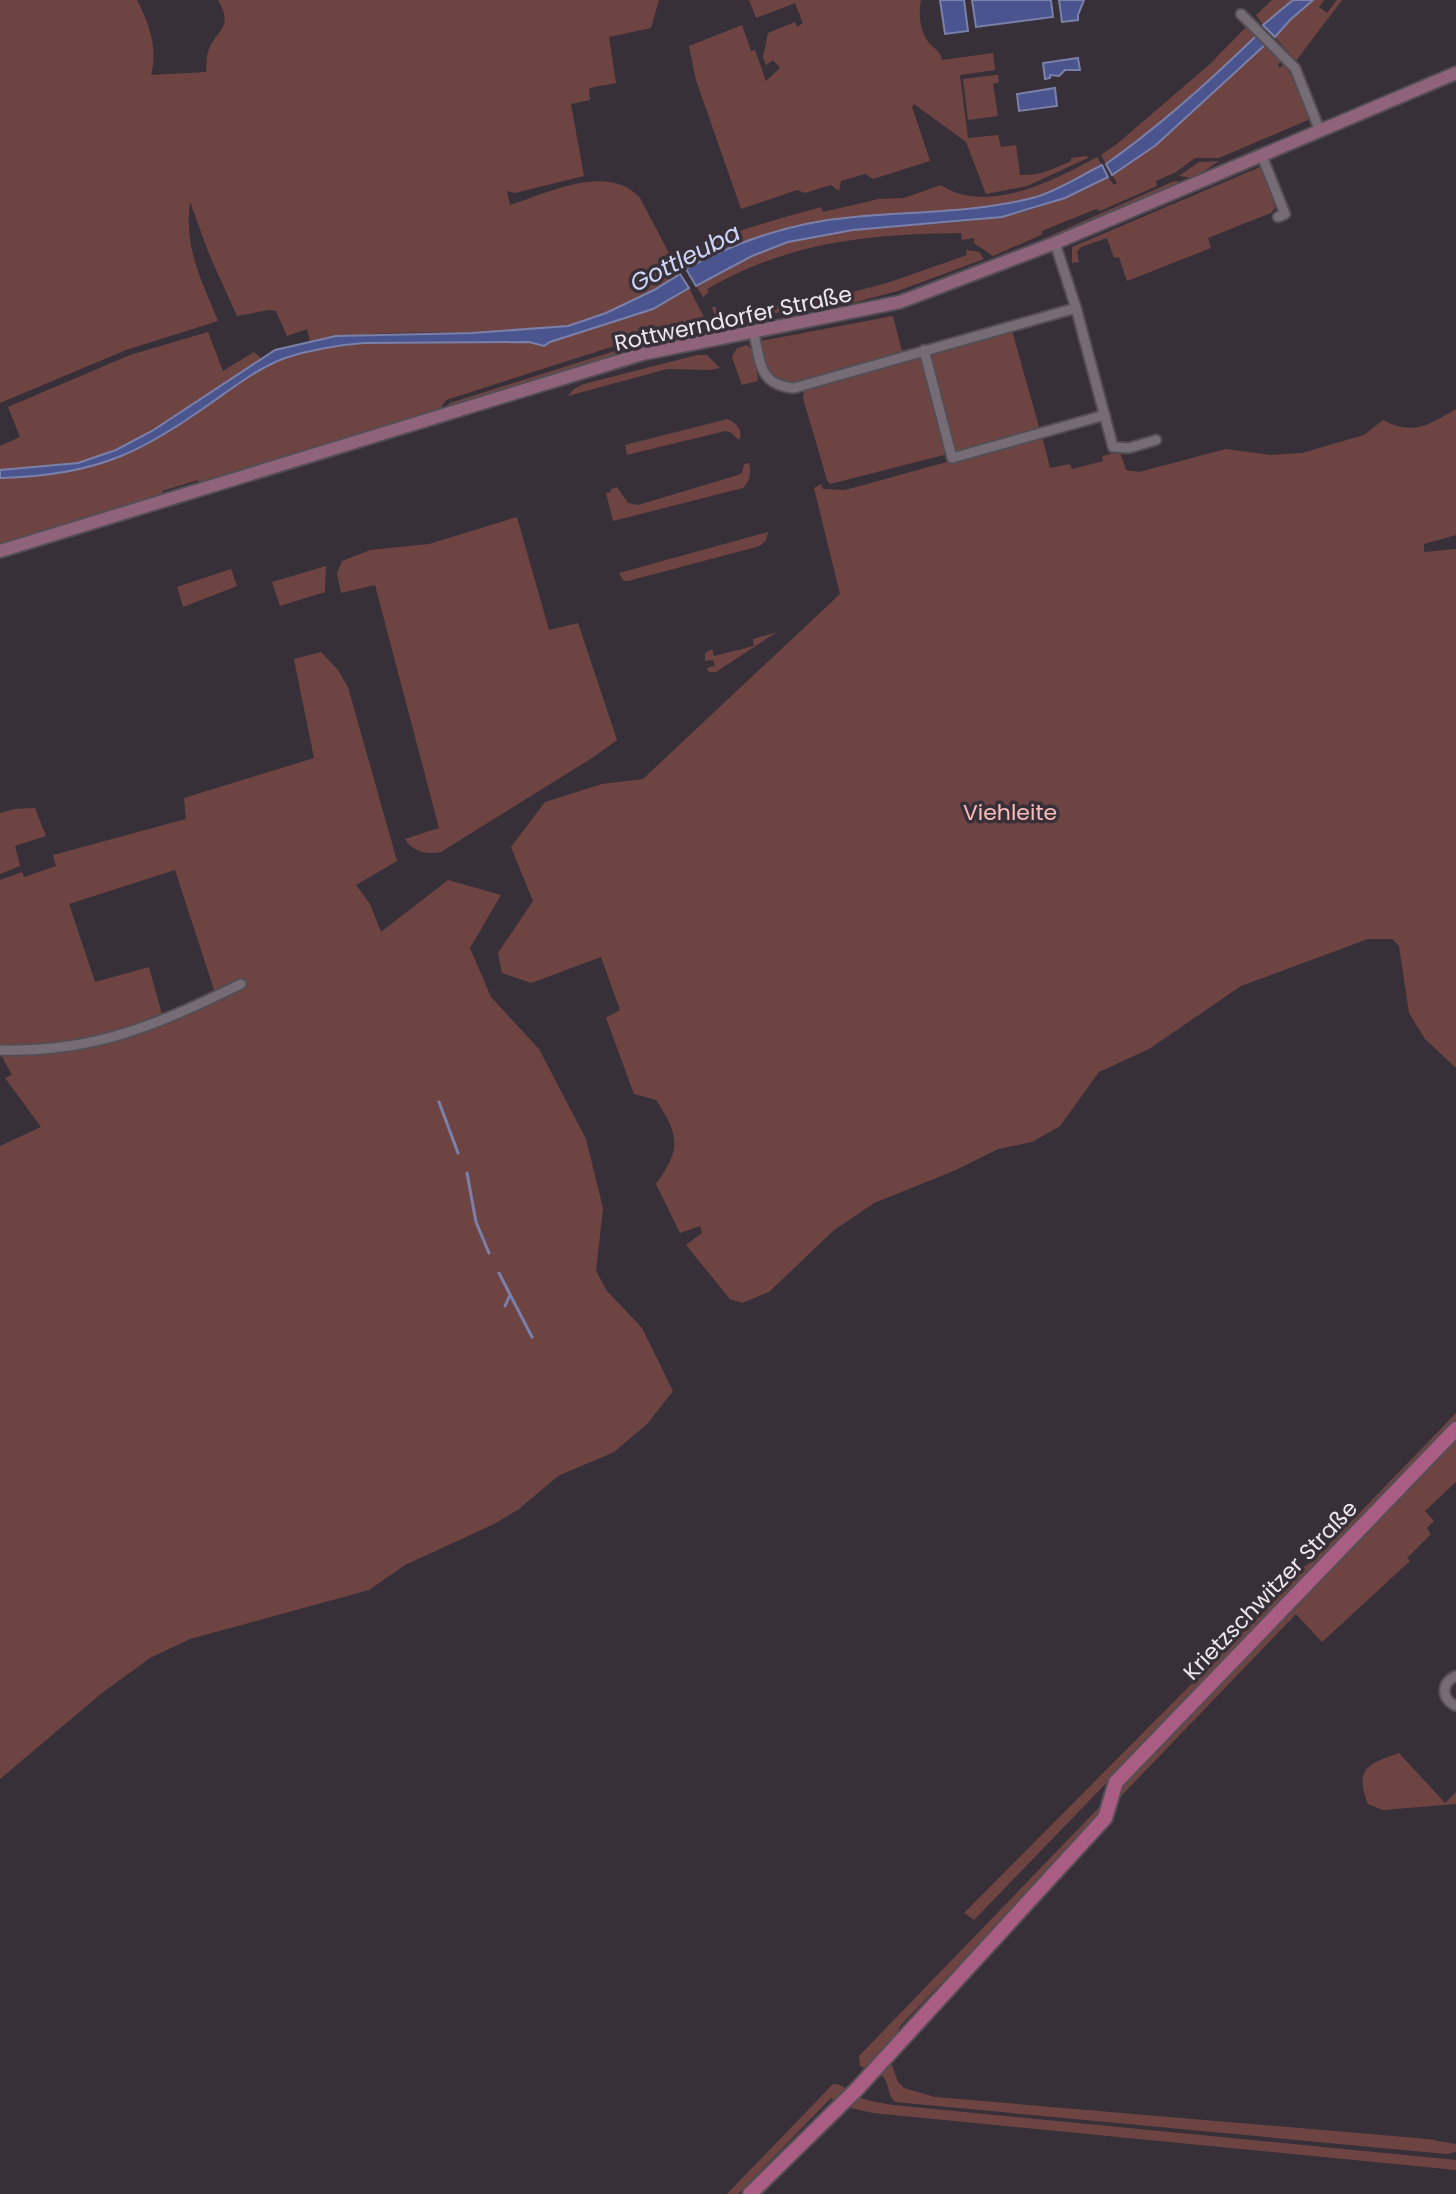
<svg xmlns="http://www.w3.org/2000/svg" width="1456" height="2194" font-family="Poppins,sans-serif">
	<rect width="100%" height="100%" fill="#383038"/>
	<g fill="#6e4443">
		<path d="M0,0H137C150,25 158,49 151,75L206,72C207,66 206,58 208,52C215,30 235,29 218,0H659L651,28L609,37L616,83L589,88L590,100L571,104L584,176L515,193L507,191L510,205C547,193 609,162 640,198L680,274C647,295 608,317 569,326C549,330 527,330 507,331C443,335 374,328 310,342L307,329L287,336L276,311L269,310L237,316L209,254L190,202C184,248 201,279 218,321L126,350L0,403Z"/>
		<path d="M749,0H921C918,14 920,34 931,45C937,51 940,51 942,60L993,53L995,70L960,75L968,138L998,135L1001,147L1016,145L1020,175C1040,176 1053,169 1071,161V158L1087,156L1088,158L1027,186L986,194L966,142L914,104L912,107L930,161L873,179L865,174L841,181L839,191L831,185L805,193L797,190L741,209L696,80L689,46L742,25L751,51L755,50L766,81L780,68L773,60L766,65L763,57L768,33L795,22L797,27L803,23L795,3L756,18Z"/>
		<path d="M1272,0H1293L1263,25L1256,15Z"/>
		<path d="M1313,0H1324L1319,7L1327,13L1337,0H1342L1296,61L1275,37L1290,20Z"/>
		<path d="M1247,26L1257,35C1209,82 1161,125 1106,164L1101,155L1117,144L1210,64Z"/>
		<path d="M1266,44L1281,61L1278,65L1280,68L1285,63L1310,117L1308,120L1219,158H1195L1176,172L1156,181L1157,186L1100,211L1096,209L1042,231L1041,235L993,256L974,243V238L962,240L961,233C869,234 788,242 707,289L709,292L703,297L696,286C734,265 771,244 815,236C876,224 938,227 999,217C1038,211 1074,194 1108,177L1114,185L1117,183L1112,175L1156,145Z"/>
		<path d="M995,75H998L999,82L993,84L998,116L968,120L963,79Z"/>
		<path d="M1097,157L1102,165C1080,176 1059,190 1036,197C977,213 914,211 854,217C795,222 737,241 686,269L683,260C709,236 786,217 821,207L823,212L879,199L904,198L941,185C986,216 1055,180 1097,157Z"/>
		<path d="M1219,161L1194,178L1179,176L1199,162Z"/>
		<path d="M1260,167L1264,172L1275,208L1271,213L1208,238L1211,248L1127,281L1119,257L1114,258L1107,238L1081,247L1077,252L1079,262L1072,263V247Z"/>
		<path d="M1177,181L1179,184L998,259L1172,182Z"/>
		<path d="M966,250L979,252L984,259L898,291L856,302L716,321L712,307H716L717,314L834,297L890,282L967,255Z"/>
		<path d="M689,288L705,319L699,324L655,333L446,400L440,409L199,484L198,480L162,491L163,495L0,544V478C42,475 81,473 121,456C153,443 183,423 211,403C234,387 258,368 285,358C311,350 337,345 364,343L529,342L543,346L549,342L653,309Z"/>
		<path d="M893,316L902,351L793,383L777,380L769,372L761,341Z"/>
		<path d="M1012,331L1040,430L964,452L952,449L928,354Z"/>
		<path d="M208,332L223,371L254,352L262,359C203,396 148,443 80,462C54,469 26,468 0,470V446L20,437L8,407L130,355Z"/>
		<path d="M656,338V341L639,348L446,407L450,403Z"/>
		<path d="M747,345L754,352L758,381L742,385L732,357L737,348Z"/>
		<path d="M697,355H707L720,368L710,370L667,369L568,396L574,389L584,384Z"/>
		<path d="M922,356L944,443V455L830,484L827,480L803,398L804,390L808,387Z"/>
		<path d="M1456,409V535L1424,544V552L1456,549V1068L1425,1039L1409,1013L1399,946L1392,939H1368L1241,986L1149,1049L1099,1072L1060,1126L1032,1142L998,1149L956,1170L874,1203L833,1231L769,1292L742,1303L730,1299L686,1245L702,1233L700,1226L680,1233L656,1184C681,1149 680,1136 656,1100L634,1094L606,1018L620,1010L601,957L531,983L502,973L498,953L533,901L511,847L545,802L602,784L643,779L840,594L814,488L821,484L823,489L845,490L1042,436L1050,468L1070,464L1072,469L1103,461L1102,456L1120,452L1126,470L1139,472L1226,449L1271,455L1302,453L1364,435L1383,420C1413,436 1429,425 1456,409Z"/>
		<path d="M727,419C736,422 744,431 739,440L730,432L725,431L627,455L625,445Z"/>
		<path d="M749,463C751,473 751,479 743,488L613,521L606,493L611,492V489L617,487L628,503L638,505L738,475L742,473L744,464Z"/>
		<path d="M517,517L549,630L578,623L617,740L592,758L441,852C426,855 413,852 405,839L439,828L375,585L341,593L337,573L342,561L370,550L429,544Z"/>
		<path d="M768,532L766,540L760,546L628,581H624L619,573Z"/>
		<path d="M326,566L325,592L280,606L272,582Z"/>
		<path d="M231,569L237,586L183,607L177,587Z"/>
		<path d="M777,632L716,672H709L707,668L715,666L713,660L705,661V653L712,649L714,656L754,646L753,639Z"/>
		<path d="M321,652L338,670L348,687L397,861L356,885L370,904L381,932L448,880L501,895L470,948L491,997L539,1049L586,1139L603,1208L596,1271L607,1291L642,1328L673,1391L648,1423L614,1452L558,1476L519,1509L494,1524L405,1565L369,1590L190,1639L150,1658L102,1693L0,1779V1146L41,1127L5,1078L12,1075L0,1053C31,1052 62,1054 92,1047C147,1035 196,1008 246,983L243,981L215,993L175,870L69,904L95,982L149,967L163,1018L70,1044L0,1047V880L22,872L24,877L56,866L53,855L186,819L184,798L314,758L294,659Z"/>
		<path d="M35,808L46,836L15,846L20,866L0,874V813L14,809Z"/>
		<path d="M1456,1413V1421L974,1920L964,1913L1275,1600L1285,1579L1313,1561Z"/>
		<path d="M1456,1438V1482L1425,1511L1434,1521L1427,1528L1431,1534L1407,1558L1410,1561L1322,1642L1296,1614L901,2025L892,2042L889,2057L898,2082L904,2088L935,2097L1428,2139L1456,2144V2152L1446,2154L895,2102C887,2094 890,2086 884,2078C878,2070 867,2071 860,2066L859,2056Z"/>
		<path d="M1399,1753L1445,1803L1456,1792V1804L1383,1810L1368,1804C1354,1768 1368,1764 1399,1753Z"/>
		<path d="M833,2084C846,2084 849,2094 861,2098C871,2102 883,2103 893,2105L1456,2160V2170L873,2113L842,2106L831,2098L738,2194H727Z"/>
	</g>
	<g fill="#4a548e" stroke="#7b80aa" stroke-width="2">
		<path d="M940,0H964L968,31L945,34Z"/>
		<path d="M972,0H1051L1053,17L976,27Z"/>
		<path d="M1059,0H1084L1078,15V20L1062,22Z"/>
		<path d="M1293,0H1313L1290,20L1275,37L1263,25Z"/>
		<path d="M1257,35L1266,44L1156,145L1112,175L1106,164C1161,125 1209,82 1257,35Z"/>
		<path d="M1078,58L1080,70H1065L1059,76L1050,75V78L1045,79L1043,63Z"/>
		<path d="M1055,88L1057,106L1019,111L1017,94Z"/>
		<path d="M1102,165L1108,177L1065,198L1002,217L853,230L788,242L752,256L696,286L686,269C737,241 795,222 854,217C914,211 977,213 1036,197C1059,190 1080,176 1102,165Z"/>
		<path d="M680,274L689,288L653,309L550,342L544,346L529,342L364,343C337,345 310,350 285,358C258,368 234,387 211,403C183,423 153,443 121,456C82,472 42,477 0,478V470L78,463L116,450L152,431L275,350L336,336L472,333L568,326L606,313L654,290Z"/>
	</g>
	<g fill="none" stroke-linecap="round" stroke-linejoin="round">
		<g stroke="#7b80aa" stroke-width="3">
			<path d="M439,1102L458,1153"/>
			<path d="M467,1173L476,1222L489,1253"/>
			<path d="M499,1273L532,1337"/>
			<path d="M505,1306L510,1295"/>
		</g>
		<g stroke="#544e54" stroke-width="13">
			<g id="minor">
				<path d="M1241,14L1295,68L1320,131"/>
				<path d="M1262,156L1285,214L1278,217"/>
				<path d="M1055,243L1076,308L1113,447L1129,448L1156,440"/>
				<path d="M754,333C760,362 759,385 794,388L1076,308"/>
				<path d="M924,350L952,458L1105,415"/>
				<path d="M0,1050C94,1053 159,1024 241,984"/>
				<path d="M1456,1676C1441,1683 1441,1698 1456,1706"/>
			</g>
		</g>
		<g stroke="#544e54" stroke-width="16">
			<path id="secondary" d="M0,551L642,354L900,302L1055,243L1456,73"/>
		</g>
		<g stroke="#544e54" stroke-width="18">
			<path id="primary" d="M750,2194L856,2090L1105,1818L1116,1782L1456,1429"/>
		</g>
		<use href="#minor" stroke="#756c75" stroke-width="9"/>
		<use href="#secondary" stroke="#8f647b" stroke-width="12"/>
		<use href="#primary" stroke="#a95d82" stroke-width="14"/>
	</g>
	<g text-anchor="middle" stroke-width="7" stroke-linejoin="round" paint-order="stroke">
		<g font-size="22" fill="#ece7ec" stroke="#383038">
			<text transform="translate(733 318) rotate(-12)" y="8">Rottwerndorfer Straße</text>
			<text transform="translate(1270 1590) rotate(-46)" y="8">Krietzschwitzer Straße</text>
		</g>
		<g font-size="22" fill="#fbbab8" stroke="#383038">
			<text x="1010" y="820">Viehleite</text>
		</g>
		<g font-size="24" font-style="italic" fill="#cdd6f9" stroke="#383038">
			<text transform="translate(685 258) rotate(-27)" y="8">Gottleuba</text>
		</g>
	</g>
</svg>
